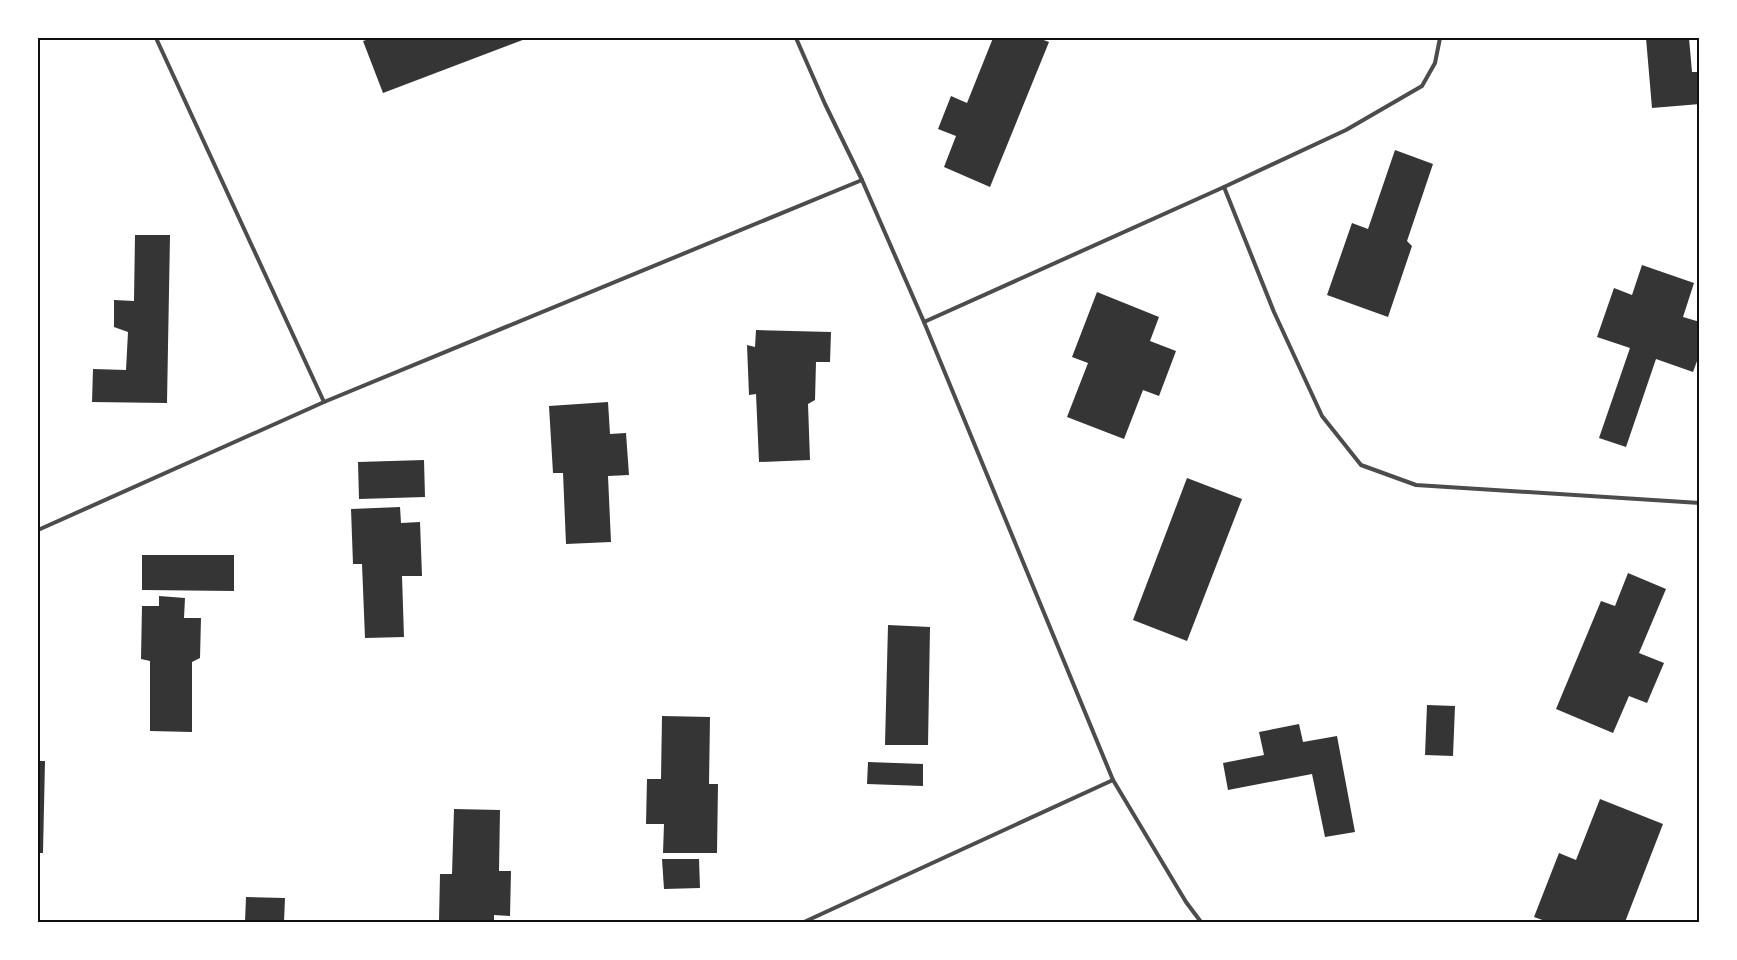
<svg xmlns="http://www.w3.org/2000/svg" width="1737" height="960" font-family="Karla,sans-serif">
	<rect width="100%" height="100%" fill="#fff"/>
	<g fill="#353535">
		<path d="M372,38H528L383,93L363,41Z"/>
		<path d="M993,38H1038L1049,42L990,187L944,167L956,136L938,129L951,96L967,103Z"/>
		<path d="M1646,38H1689L1692,72H1700V104L1652,108Z"/>
		<path d="M1395,150L1433,164L1407,241L1412,246L1388,317L1327,295L1352,223L1368,229Z"/>
		<path d="M135,235H170L167,403L92,402L93,369L126,370L128,332L114,327V300L134,301Z"/>
		<path d="M1642,265L1694,283L1683,317L1700,322V353L1693,372L1656,359L1626,447L1599,438L1630,348L1597,337L1614,288L1632,295Z"/>
		<path d="M1097,292L1159,317L1150,341L1176,351L1159,396L1143,390L1124,439L1067,417L1088,363L1072,357Z"/>
		<path d="M756,330L831,332L830,362H816L815,400L808,404L810,460L759,462L756,394L749,395L747,345L755,347Z"/>
		<path d="M608,402L610,434L626,433L629,475L608,476L611,542L566,544L563,473H553L549,406Z"/>
		<path d="M424,460L425,497L359,499L358,462Z"/>
		<path d="M1187,478L1242,499L1187,641L1133,620Z"/>
		<path d="M400,507L401,523L420,522L422,576H402L404,637L365,638L362,564H353L351,509Z"/>
		<path d="M142,555H234V591L142,590Z"/>
		<path d="M1628,573L1666,589L1639,653L1664,663L1647,703L1629,696L1613,733L1556,709L1601,601L1615,606Z"/>
		<path d="M159,596L185,598L184,618H201L200,658L192,662V732L150,731V661L141,659L142,606H159Z"/>
		<path d="M888,625L930,627L928,745H885Z"/>
		<path d="M1427,705L1455,706L1453,756L1425,755Z"/>
		<path d="M662,716L710,717L709,784H718L717,853H663L664,824H646L647,779H661Z"/>
		<path d="M1299,724L1303,742L1337,736L1355,832L1325,837L1312,774L1228,790L1223,763L1264,755L1259,732Z"/>
		<path d="M38,761H45L43,853H38Z"/>
		<path d="M868,762L923,764V786L867,784Z"/>
		<path d="M1600,799L1663,824L1625,922H1548L1534,917L1559,853L1576,860Z"/>
		<path d="M454,809L500,810L499,871H511L510,916L494,915V922H448V921H439L440,874H452Z"/>
		<path d="M662,859H699L700,888L664,889Z"/>
		<path d="M246,897L285,898L284,922H245Z"/>
	</g>
	<g fill="none" stroke-linecap="round" stroke-linejoin="round">
		<g stroke="#4c4c4c" stroke-width="4">
			<path d="M156,38L324,402"/>
			<path d="M796,38L825,104L862,180L924,322L1113,780L1186,902L1201,922"/>
			<path d="M1224,187L1274,312L1322,416L1361,465L1416,485L1700,503"/>
			<path d="M924,322L1224,187L1346,130L1422,86L1435,63L1440,38"/>
			<path d="M38,530L324,402L862,180"/>
			<path d="M804,922L1113,780"/>
		</g>
	</g>
	<rect width="1737" height="960" fill="none" stroke="#ffffff" stroke-width="78"/>
	<rect x="39" y="39" width="1659" height="882" fill="none" stroke="#111" stroke-width="2"/>
</svg>
